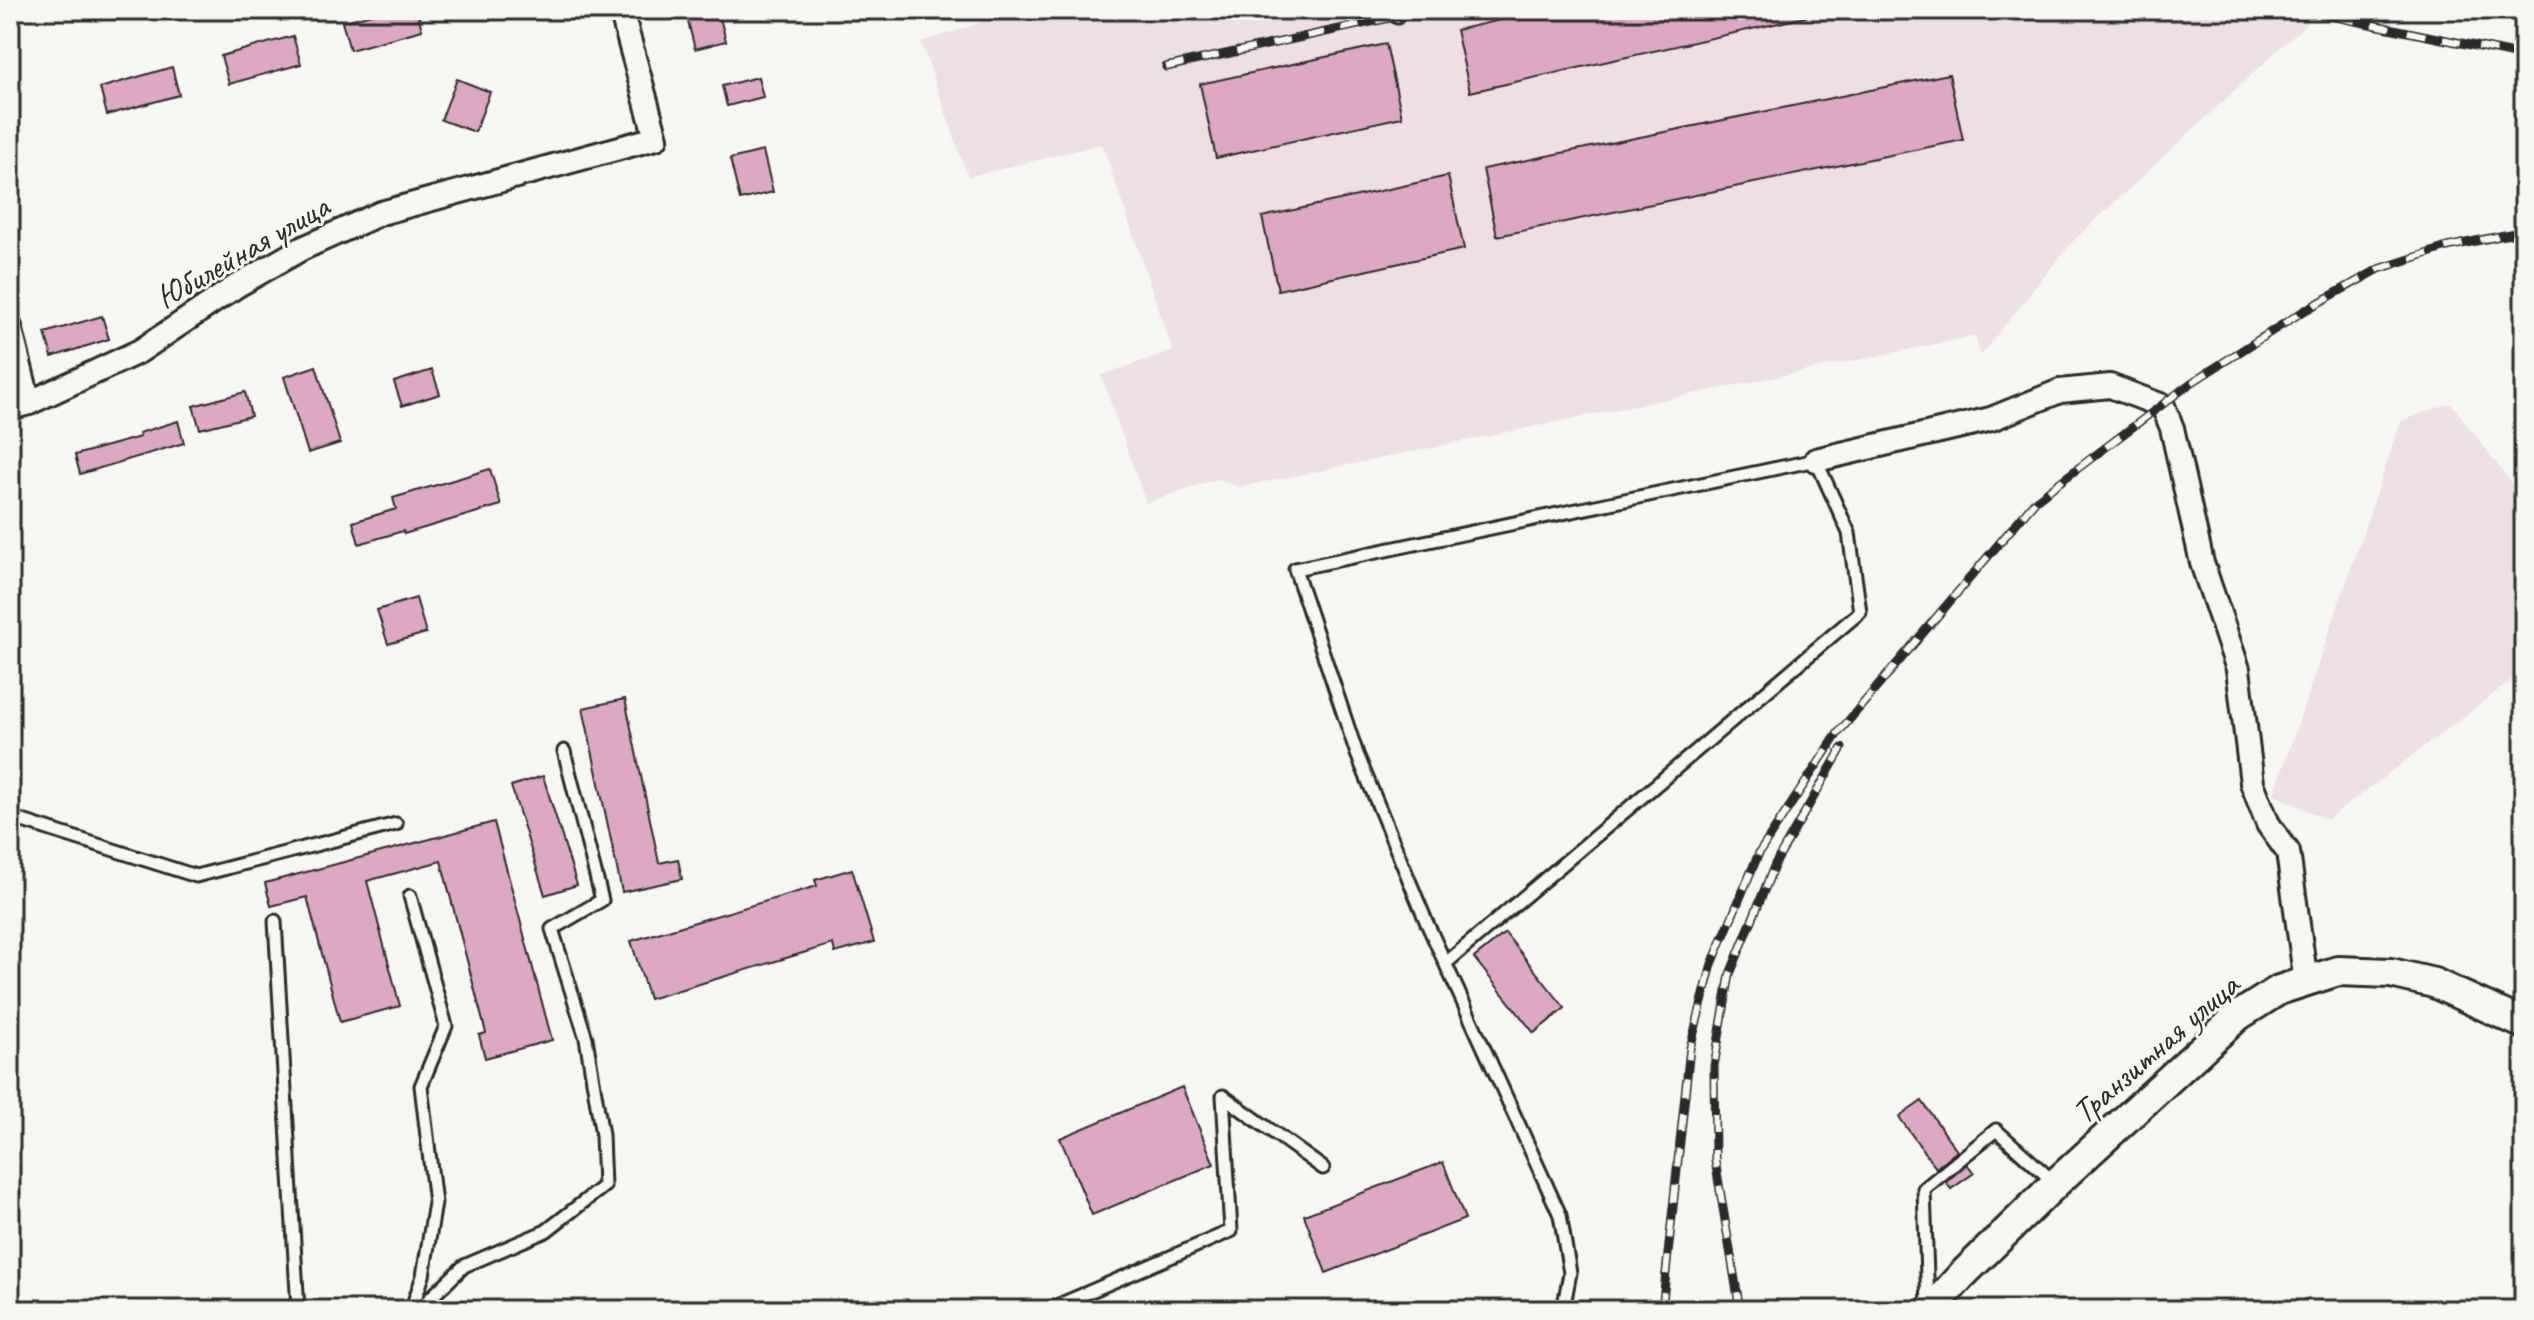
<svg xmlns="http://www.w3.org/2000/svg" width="2534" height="1320" font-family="Caveat,sans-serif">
	<rect width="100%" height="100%" fill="#f6f6f2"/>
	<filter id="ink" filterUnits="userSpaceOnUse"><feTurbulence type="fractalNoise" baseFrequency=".0125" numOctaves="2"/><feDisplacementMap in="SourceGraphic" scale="16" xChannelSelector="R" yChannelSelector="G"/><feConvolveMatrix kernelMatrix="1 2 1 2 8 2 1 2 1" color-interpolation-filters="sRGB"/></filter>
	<g filter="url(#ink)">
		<g fill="#eedfe4">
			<path d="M1020,10H2305L2307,23L2071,243L1980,356L1975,336L1240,487L1217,479L1146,503L1101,375L1173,351L1102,144L968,177L921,42Z"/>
			<path d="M2451,403L2524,500V671L2327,820L2274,794L2401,421Z"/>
		</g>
		<g fill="#dca8c4" stroke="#2b2b2b" stroke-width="2">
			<path d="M386,10H417L422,30L350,50L342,22Z"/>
			<path d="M685,10H718L726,41L695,49Z"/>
			<path d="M1545,10H1806V17L1470,92L1456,30Z"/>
			<path d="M293,36L301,64L229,84L221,56Z"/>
			<path d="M1386,44L1402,117L1216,158L1200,84Z"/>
			<path d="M172,67L179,95L107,115L100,88Z"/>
			<path d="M1949,74L1963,140L1497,236L1483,169Z"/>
			<path d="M758,77L763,97L727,106L722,86Z"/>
			<path d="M457,79L490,92L475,132L441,120Z"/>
			<path d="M763,151L773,192L740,200L730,159Z"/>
			<path d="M1448,176L1464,249L1278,290L1262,217Z"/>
			<path d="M102,316L109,339L52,357L45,333Z"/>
			<path d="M316,366L340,443L308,453L284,377Z"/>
			<path d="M432,370L440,394L402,406L394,382Z"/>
			<path d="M245,392L251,416L200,429L193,406Z"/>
			<path d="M178,421L184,443L80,474L75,455L140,437L139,433Z"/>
			<path d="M490,469L501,505L404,534L403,531L359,544L353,522L396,509L393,498Z"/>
			<path d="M416,598L426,633L388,644L377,610Z"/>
			<path d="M625,699L659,863L678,859L682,879L622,892L583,708Z"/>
			<path d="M543,776L577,885L545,895L511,786Z"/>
			<path d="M494,822L552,1040L485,1058L479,1035L486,1033L441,861L367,881L400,1006L340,1022L307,897L271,906L265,883Z"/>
			<path d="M852,869L874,942L835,953L833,944L649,999L631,941L817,886L815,880Z"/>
			<path d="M1505,933L1565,1008L1534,1033L1474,958Z"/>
			<path d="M1182,1087L1214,1164L1092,1215L1060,1138Z"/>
			<path d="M1922,1101L1957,1151L1936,1168L1899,1117Z"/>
			<path d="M1443,1162L1465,1219L1326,1273L1304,1215Z"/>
			<path d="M1967,1164L1974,1173L1951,1189L1946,1182Z"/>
		</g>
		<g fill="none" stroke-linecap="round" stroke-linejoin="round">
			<g stroke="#2b2b2b" stroke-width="17">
				<g id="service">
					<path d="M1395,10L1397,17"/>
					<path d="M10,817L196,876L396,824"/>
					<path d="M410,896L446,1026L421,1086L435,1203L423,1276L411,1310"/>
					<path d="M275,921L298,1310"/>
					<path d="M1446,963L1860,612L1849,533L1816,460L1295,569L1357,754L1426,921L1560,1215L1570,1273L1563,1310"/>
					<path d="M1928,1307L1924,1189L1996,1130L2055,1183"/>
					<path d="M418,1310L464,1266L546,1231L604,1186L602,1135L586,1038L552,929L602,900L564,751"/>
					<path d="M1047,1310L1231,1231L1223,1096L1323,1168"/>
				</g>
			</g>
			<g stroke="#2b2b2b" stroke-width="28">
				<g id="minor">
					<path d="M10,327L29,403"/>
					<path d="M10,408L29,403L140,351L238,285L301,249L381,213L656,138L621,10"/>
					<path d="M1816,460L1991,419L2060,391L2110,386L2163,406L2172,428L2202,563L2238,669L2252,783L2268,824L2288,852L2306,982"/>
				</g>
			</g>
			<g stroke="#2b2b2b" stroke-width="34">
				<path id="tertiary" d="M1930,1310L1962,1275L2056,1183L2238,1016L2279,990L2338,971L2391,973L2434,983L2524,1024"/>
			</g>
			<use href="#service" stroke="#f6f6f2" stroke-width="11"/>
			<use href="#minor" stroke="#f6f6f2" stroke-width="22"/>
			<use href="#tertiary" stroke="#f6f6f2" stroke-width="28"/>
			<g stroke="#2b2b2b" stroke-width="9">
				<g id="rail">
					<path d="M2302,10L2524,56"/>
					<path d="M1166,67L1426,10"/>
					<path d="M1662,1310L1690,1048L1712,964L1759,853L1838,733L2036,500L2191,383L2302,312L2379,269L2447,247L2524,231"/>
					<path d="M1740,1310L1715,1160L1714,1066L1730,974L1775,864L1842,748"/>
				</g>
			</g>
			<use href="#rail" stroke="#f6f6f2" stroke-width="6" stroke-dasharray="18" stroke-linecap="butt"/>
		</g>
	</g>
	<g text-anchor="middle" stroke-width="6" stroke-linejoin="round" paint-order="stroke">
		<g font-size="34" fill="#2b2b2b" stroke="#f6f6f2">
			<text transform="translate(242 251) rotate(-30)" y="12">Юбилейная улица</text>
			<text transform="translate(2155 1048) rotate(-41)" y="12">Транзитная улица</text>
		</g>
	</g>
	<rect width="2534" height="1320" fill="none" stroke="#f6f6f2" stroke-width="40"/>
	<rect x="20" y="20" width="2494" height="1280" fill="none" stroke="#2b2b2b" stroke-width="3" filter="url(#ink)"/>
</svg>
